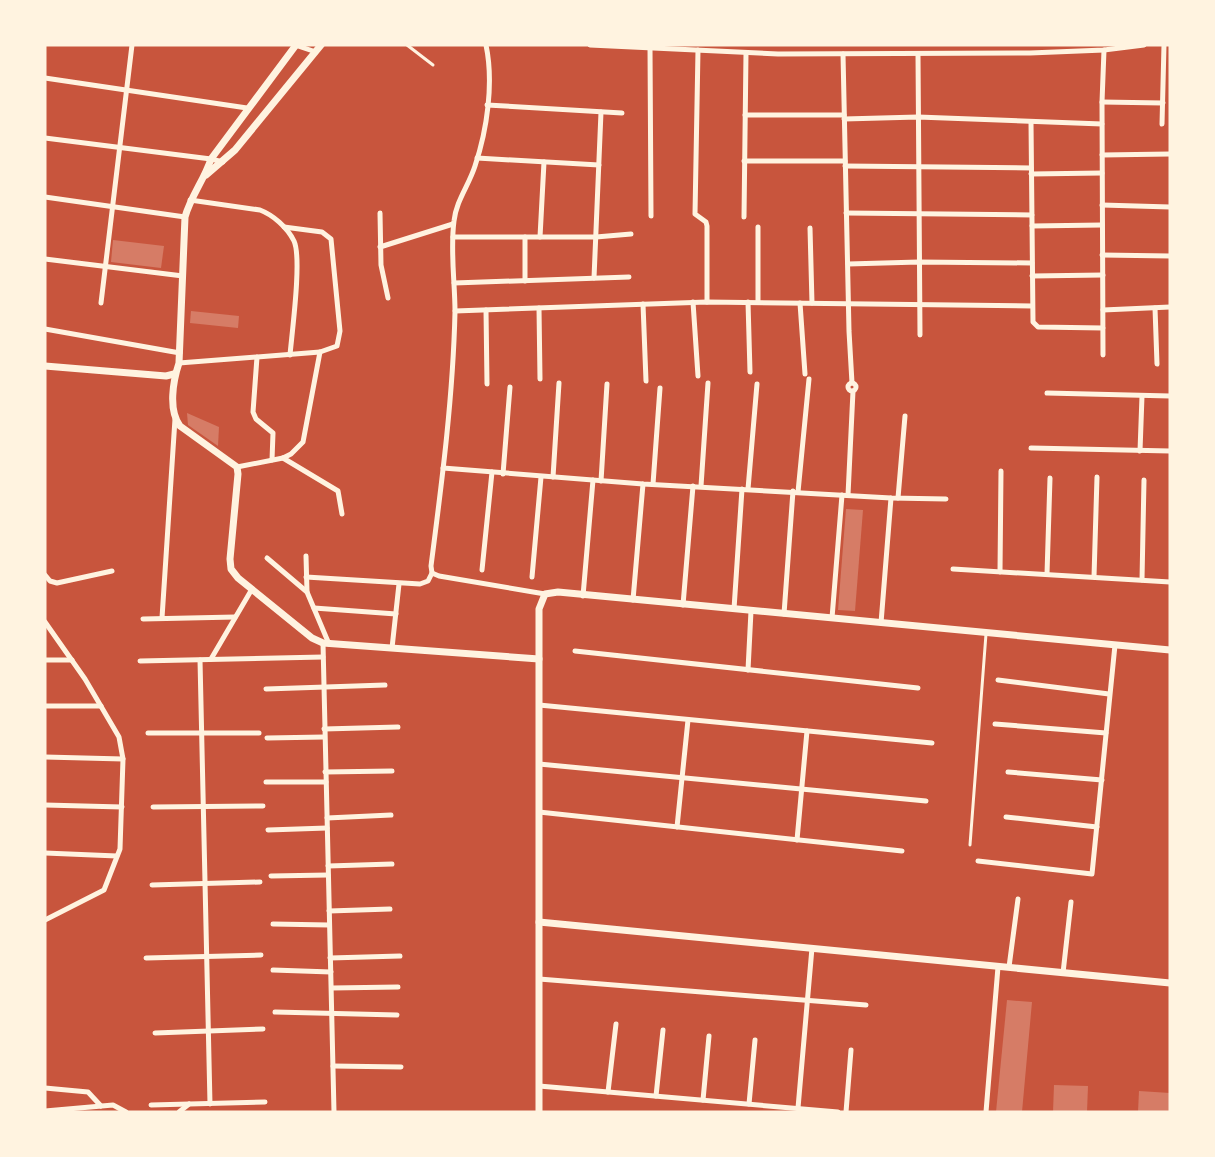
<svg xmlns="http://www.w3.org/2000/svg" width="1215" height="1157" font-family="'Titillium Web',sans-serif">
	<rect width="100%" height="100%" fill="#c8553d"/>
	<g fill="#d67c66">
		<path d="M113,240L164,246L161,268L111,262Z"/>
		<path d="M191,311L239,316L238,328L190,323Z"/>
		<path d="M187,413L219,427L218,446L188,425Z"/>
		<path d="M846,509L863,510L855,611L838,610Z"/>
		<path d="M1007,1000L1032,1002L1022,1112H996Z"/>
		<path d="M1054,1085L1088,1086L1087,1112H1053Z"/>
		<path d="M1139,1091L1170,1093V1112H1138Z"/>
	</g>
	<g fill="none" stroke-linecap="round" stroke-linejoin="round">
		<g stroke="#fff3e0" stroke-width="3">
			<path d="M407,45L433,65"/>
			<path d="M970,845L986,634"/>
		</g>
		<g stroke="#fff3e0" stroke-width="5">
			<path d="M295,45L316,52"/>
			<path d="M590,45L778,54L1030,53L1104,50L1144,45"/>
			<path d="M650,47L651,216"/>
			<path d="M698,50L695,214L706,222L707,226V302"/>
			<path d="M843,54L849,331L852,383"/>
			<path d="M918,54L920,335"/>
			<path d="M45,78L247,108"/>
			<path d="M1102,102L1163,103"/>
			<path d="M487,105L622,113"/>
			<path d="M745,115H844"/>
			<path d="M844,119L918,117L1102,124"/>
			<path d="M1031,122L1033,322L1038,327L1103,328"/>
			<path d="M1162,124L1164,45"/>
			<path d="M45,138L211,159L223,162"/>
			<path d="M1102,155L1170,154"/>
			<path d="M477,158L599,165"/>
			<path d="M744,161H845"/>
			<path d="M845,166L1031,168"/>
			<path d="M1031,174L1102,173"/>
			<path d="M45,197L185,217"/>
			<path d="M190,200L260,210C273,215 287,227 294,241C302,258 292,332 290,355"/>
			<path d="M1102,205L1170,207"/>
			<path d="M380,213L381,265L388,298"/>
			<path d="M846,213L1032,215"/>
			<path d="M744,217L746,53"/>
			<path d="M1032,226L1102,225"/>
			<path d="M810,228L812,303"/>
			<path d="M453,237H596L631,234"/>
			<path d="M540,237L544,162"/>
			<path d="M380,247L453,224"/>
			<path d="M1102,255L1170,256"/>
			<path d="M45,259L183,276"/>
			<path d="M848,264L919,262L1032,263"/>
			<path d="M1032,276L1103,275"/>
			<path d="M594,278L601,112"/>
			<path d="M525,281V237"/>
			<path d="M454,283L629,277"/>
			<path d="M693,302L698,376"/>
			<path d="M748,302L750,372"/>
			<path d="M758,302V227"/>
			<path d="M101,303L132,45"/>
			<path d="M800,303L805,374"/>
			<path d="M643,304L646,381"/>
			<path d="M539,308L540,379"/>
			<path d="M1155,308L1157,364"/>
			<path d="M486,310L487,384"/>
			<path d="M1103,310L1170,307"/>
			<path d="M455,311L707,302L1032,306"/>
			<path d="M45,329L180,353"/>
			<path d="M1103,355L1102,102L1104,50"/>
			<path d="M257,357L253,412L256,419L273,433L272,460"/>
			<path d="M179,363L320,352L337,346L340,331L331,239L322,232L284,227"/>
			<circle cx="852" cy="387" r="4"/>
			<path d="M1047,393L1170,396"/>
			<path d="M1031,448L1170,451"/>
			<path d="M1140,451L1142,396"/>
			<path d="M283,458L338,491L342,514"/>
			<path d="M237,467L283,458L291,454L303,442L320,352"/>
			<path d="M443,468L643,484L891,498L946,499"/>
			<path d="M503,474L510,387"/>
			<path d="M553,477L559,383"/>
			<path d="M601,481L607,384"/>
			<path d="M653,484L660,388"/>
			<path d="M701,486L708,383"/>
			<path d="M748,489L757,384"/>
			<path d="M798,492L809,379"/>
			<path d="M848,495L853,391"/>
			<path d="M898,498L905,416"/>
			<path d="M306,556L307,592"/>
			<path d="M267,558L307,592L329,644"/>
			<path d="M953,569L1170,582"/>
			<path d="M482,570L492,472"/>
			<path d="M1000,572L1001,471"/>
			<path d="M432,573L439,576L545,594"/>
			<path d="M1047,574L1050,478"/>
			<path d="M45,575L50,581L57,583L112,571"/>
			<path d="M306,577L420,584L428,581L432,573L431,566C442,481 453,397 455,312C455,282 450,251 454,221C456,201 469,185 475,166C487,130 494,83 486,45"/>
			<path d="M532,577L541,477"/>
			<path d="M1094,577L1097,477"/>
			<path d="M1142,580L1144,480"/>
			<path d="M583,596L593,480"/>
			<path d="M633,600L643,484"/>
			<path d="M683,605L693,486"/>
			<path d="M314,608L396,614"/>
			<path d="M734,609L742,489"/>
			<path d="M784,614L793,491"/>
			<path d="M162,618L175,419"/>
			<path d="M832,618L842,495"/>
			<path d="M143,619L235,617"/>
			<path d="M45,622L85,679L119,737L123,759L120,849L104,890L45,920"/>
			<path d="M881,623L891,498"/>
			<path d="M323,643L334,1112"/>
			<path d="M392,648L399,584"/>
			<path d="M575,651L918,688"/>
			<path d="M211,659L252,589"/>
			<path d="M45,660H72"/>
			<path d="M200,660L210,1104"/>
			<path d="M140,661L323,657"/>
			<path d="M748,670L751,611"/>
			<path d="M998,680L1109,694"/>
			<path d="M266,689L385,685"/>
			<path d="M539,705L932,743"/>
			<path d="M45,706H101"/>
			<path d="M995,724L1106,733"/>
			<path d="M324,729L398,727"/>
			<path d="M148,733H259"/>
			<path d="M267,738L324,737"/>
			<path d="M45,757L123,759"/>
			<path d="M539,764L926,801"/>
			<path d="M325,772L392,771"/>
			<path d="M1008,772L1102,780"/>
			<path d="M266,782H326"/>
			<path d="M45,805L122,807"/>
			<path d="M153,807L263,806"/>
			<path d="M539,812L902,851"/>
			<path d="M1006,817L1097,827"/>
			<path d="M327,818L391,815"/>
			<path d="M677,827L688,720"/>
			<path d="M268,830L327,828"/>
			<path d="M797,840L807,731"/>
			<path d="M45,853L117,856"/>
			<path d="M978,861L1092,874L1115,645"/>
			<path d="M328,866L392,864"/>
			<path d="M271,876L328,875"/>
			<path d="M152,885L260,882"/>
			<path d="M329,911L390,909"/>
			<path d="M273,924L329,925"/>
			<path d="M146,958L261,955"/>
			<path d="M330,958L400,956"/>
			<path d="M1009,967L1018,899"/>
			<path d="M273,970L331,972"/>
			<path d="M1063,973L1071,902"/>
			<path d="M539,979L866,1005"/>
			<path d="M332,988L398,987"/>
			<path d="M275,1012L397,1015"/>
			<path d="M155,1033L263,1029"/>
			<path d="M333,1066L401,1067"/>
			<path d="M539,1086L838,1112"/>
			<path d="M45,1088L88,1092L101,1106"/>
			<path d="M608,1092L616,1024"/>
			<path d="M656,1096L663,1030"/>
			<path d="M703,1100L709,1036"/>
			<path d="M749,1104L755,1040"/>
			<path d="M151,1105L265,1102"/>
			<path d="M798,1108L812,948"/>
			<path d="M45,1111L113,1105L126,1112"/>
			<path d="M179,1112L189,1104"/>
			<path d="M846,1112L851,1050"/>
			<path d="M986,1112L998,967"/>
		</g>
		<g stroke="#fff3e0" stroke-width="7">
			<path d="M296,45L211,159C204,180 191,196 185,217L179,363C173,381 168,410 180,426L237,467L238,474L230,559L231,569L238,578L312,638L323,643L539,659"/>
			<path d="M206,175L235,150L321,45"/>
			<path d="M45,366L166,376L174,374"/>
			<path d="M539,922L1170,983"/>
			<path d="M539,1112V609L545,594L558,592L1170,650"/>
		</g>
	</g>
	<rect width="1215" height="1157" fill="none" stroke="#fff3e0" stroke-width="93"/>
</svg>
